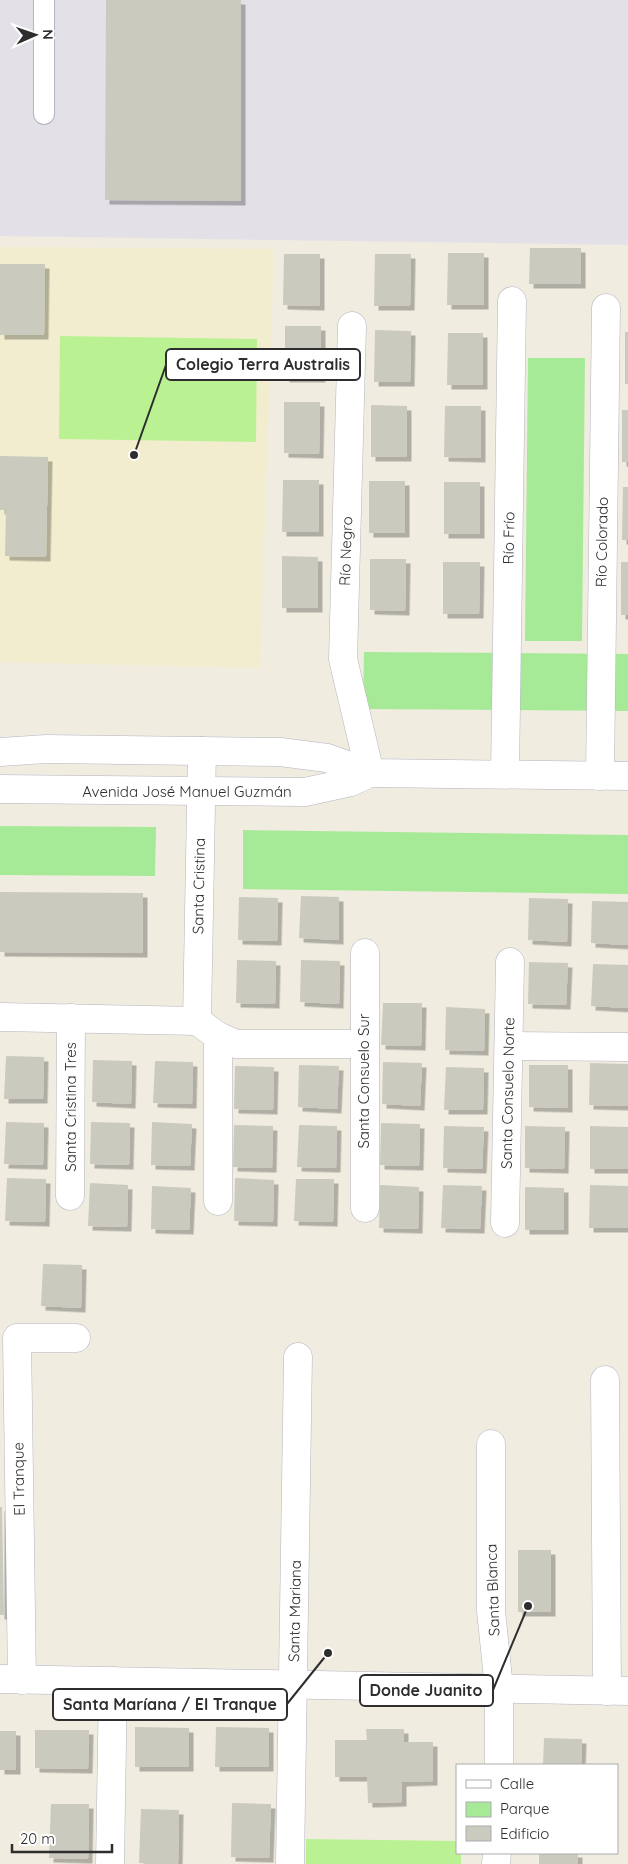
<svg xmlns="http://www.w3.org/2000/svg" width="628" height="1864" font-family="Quicksand,sans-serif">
	<defs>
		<filter id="shadow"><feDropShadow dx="4.5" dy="4.5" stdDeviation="0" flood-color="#0004"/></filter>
	</defs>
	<rect width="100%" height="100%" fill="#f0ece0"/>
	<path fill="#e4e0e8" d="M0,0H628V245L0,236Z"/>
	<path fill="#f2edce" d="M0,247L274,249L260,668L0,662Z"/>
	<g fill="#a6ea98">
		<path d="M528,358H585L582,641H525Z"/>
		<path d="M364,652L628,654V711L363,709Z"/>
		<path d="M0,826L156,827L155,876L0,875Z"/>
		<path d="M243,830L628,835V894L243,889Z"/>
	</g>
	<g fill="#baf293">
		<path d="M60,336L257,339L256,442L59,439Z"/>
		<path d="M306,1839L457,1841V1853H461V1864H306Z"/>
	</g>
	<g fill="#cbcabe" filter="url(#shadow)">
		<path d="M106,0H241V201L105,200Z"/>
		<path d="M530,248H581V284H529Z"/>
		<path d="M448,253H484V305H447Z"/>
		<path d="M284,254H320V306L283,305Z"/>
		<path d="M375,254H411L410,306H374Z"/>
		<path d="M0,264H45L44,335H0Z"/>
		<rect x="285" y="326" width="36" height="52"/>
		<path d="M375,330L411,331L410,382H374Z"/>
		<rect x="625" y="332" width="3" height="52"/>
		<path d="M448,333H483V385H447Z"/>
		<path d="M284,402H320L319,454L284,453Z"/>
		<path d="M371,405L407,406V457H371Z"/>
		<path d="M445,406H481V458L444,457Z"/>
		<rect x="622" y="410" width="6" height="52"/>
		<path d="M0,456L48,457L46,557L5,556L6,510H0Z"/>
		<path d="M283,480H319V532H282Z"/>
		<rect x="369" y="481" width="36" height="52"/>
		<rect x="444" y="482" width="36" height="52"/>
		<path d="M623,487H628V540H622Z"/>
		<path d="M282,556L318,557V608H282Z"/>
		<path d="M370,559H406L405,611L370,610Z"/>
		<path d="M443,562H480L479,614H443Z"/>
		<rect x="621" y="562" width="7" height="53"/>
		<path d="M0,892L143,893V953L0,952Z"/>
		<path d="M301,896L339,897V940L299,938Z"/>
		<path d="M239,897L278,898L277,941L238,940Z"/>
		<path d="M529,898L568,899L567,942L528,940Z"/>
		<path d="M592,901L628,902V945L591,943Z"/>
		<path d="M237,960L276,961L275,1004L236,1003Z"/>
		<path d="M301,960L340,961L339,1004L300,1002Z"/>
		<path d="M529,962L568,963L566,1005L528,1004Z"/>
		<path d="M593,964L628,965V1008L591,1006Z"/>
		<path d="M383,1003H422L421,1046L381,1045Z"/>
		<path d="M446,1007L485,1009L484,1051L445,1050Z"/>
		<path d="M6,1056L44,1057L43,1099H4Z"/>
		<path d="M93,1060L132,1061L131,1104L92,1102Z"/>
		<path d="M155,1061L193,1062L192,1104L153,1103Z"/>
		<path d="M383,1062L422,1063L420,1106L382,1104Z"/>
		<path d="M590,1063L628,1064V1106L589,1105Z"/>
		<path d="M299,1065L339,1066L337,1109L298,1107Z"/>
		<path d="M529,1065H568V1108L529,1107Z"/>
		<path d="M235,1066L274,1067L273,1110L234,1109Z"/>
		<path d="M446,1067L484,1068L483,1110H444Z"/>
		<path d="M6,1122L44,1123L43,1165L4,1164Z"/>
		<path d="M91,1122L130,1123L129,1165L90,1164Z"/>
		<path d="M152,1122L192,1124L190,1166L151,1165Z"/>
		<path d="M381,1123L420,1124L419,1166L380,1165Z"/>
		<path d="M234,1125L273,1126L272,1168L233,1167Z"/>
		<path d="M299,1125L337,1126L336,1168L297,1167Z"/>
		<path d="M444,1126L484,1127L482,1169L443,1168Z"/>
		<path d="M525,1126L565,1127L564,1169L525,1168Z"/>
		<path d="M590,1126L628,1127V1169H590Z"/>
		<path d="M7,1178L46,1179L45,1222L5,1221Z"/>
		<path d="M235,1178L274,1180L273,1222L234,1221Z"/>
		<path d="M296,1179H334L333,1222L294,1221Z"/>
		<path d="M90,1183L128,1185L127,1227L88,1226Z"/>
		<path d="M380,1185L419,1187L418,1229L379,1228Z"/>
		<path d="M443,1185L482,1186L480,1229L441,1228Z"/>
		<path d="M590,1185L628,1186V1228H589Z"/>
		<path d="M152,1186L191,1188L189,1230L151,1229Z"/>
		<path d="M525,1187L564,1188V1230H525Z"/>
		<path d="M43,1264L82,1265L81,1308L41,1306Z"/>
		<path d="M0,1507H2L4,1615H0Z"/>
		<rect x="518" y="1550" width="33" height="62"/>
		<path d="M135,1727L189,1728V1767H135Z"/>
		<path d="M216,1727L269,1728V1767H215Z"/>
		<path d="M366,1729H404V1742H433V1781L402,1782V1802L368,1803L367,1777H335V1740H367Z"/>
		<path d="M35,1730H89L88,1769L35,1768Z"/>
		<rect x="0" y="1731" width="16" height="39"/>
		<path d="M544,1738L582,1739L581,1765H543Z"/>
		<path d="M232,1803L271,1804L269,1858L231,1857Z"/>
		<path d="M51,1804H89L88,1859L49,1858Z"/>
		<path d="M141,1809L179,1810L178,1864L139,1863Z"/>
		<rect x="539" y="1853" width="39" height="11"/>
	</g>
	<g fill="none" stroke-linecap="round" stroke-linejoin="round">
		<g stroke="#b3b4c2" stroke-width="22">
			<path id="lane" d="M44,0V114"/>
		</g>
		<g stroke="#b3b4c2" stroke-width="29">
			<g id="street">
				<path d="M352,326L343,659L370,773"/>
				<path d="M202,751L197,1021L218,1036L236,1044H363"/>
				<path d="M505,774L512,301"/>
				<path d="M600,776L606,308"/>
				<path d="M0,1017L197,1021"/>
				<path d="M218,1036V1201"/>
				<path d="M509,1046L628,1047"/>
				<path d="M70,1196L71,1018"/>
				<path d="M365,1208V953"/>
				<path d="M505,1223L510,962"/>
				<path d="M605,1380L607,1691"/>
				<path d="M491,1444V1611L499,1688V1765"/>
				<path d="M22,1680L17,1338H76"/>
				<path d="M110,1864L113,1681"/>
				<path d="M290,1864L298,1357"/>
				<path d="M496,1864L497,1853"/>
			</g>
		</g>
		<g stroke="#b3b4c2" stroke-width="29">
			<g id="secondary">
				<path d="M0,752L46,749L280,752L327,758L370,773L628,776"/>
				<path d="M0,789L305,792L351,782L370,773"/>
				<path d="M0,1679L628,1691"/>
			</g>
		</g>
		<use href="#lane" stroke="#fff" stroke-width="20"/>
		<use href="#street" stroke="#fff" stroke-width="28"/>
		<use href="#secondary" stroke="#fff" stroke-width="28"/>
	</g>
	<g text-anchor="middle" stroke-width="4.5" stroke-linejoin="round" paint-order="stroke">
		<g font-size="15" fill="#2e2e2e" stroke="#fff">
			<text transform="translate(509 538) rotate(-89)" y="5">Río Frío</text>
			<text transform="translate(602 542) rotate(-89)" y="5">Río Colorado</text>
			<text transform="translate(346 551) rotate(-88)" y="5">Río Negro</text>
			<text x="187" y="797">Avenida José Manuel Guzmán</text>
			<text transform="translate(199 886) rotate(-89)" y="5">Santa Cristina</text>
			<text transform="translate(364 1081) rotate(-90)" y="5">Santa Consuelo Sur</text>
			<text transform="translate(508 1093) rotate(-89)" y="5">Santa Consuelo Norte</text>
			<text transform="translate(71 1107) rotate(-90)" y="5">Santa Cristina Tres</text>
			<text transform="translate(19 1479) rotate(-91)" y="5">El Tranque</text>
			<text transform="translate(493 1590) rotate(-92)" y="5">Santa Blanca</text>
			<text transform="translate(295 1611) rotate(-89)" y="5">Santa Mariana</text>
		</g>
	</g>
	<path fill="none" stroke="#2e2e2e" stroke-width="2" d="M134 455L166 365M528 1606L493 1690M328 1653L287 1704"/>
	<g fill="#2e2e2e" stroke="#fff" stroke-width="2">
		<circle cx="134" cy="455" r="5"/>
		<circle cx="528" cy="1606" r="5"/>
		<circle cx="328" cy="1653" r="5"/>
	</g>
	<g fill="#fff" stroke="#2e2e2e" stroke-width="2">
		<rect x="166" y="349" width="194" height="31" rx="5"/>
		<rect x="360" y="1675" width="133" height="31" rx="5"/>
		<rect x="53" y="1689" width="234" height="31" rx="5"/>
	</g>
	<g font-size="16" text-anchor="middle" font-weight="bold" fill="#2e2e2e">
		<text x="263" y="370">Colegio Terra Australis</text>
		<text x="426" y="1696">Donde Juanito</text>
		<text x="170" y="1710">Santa Maríana / El Tranque</text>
	</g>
	<rect x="456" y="1764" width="162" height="90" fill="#ffffff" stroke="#ababab"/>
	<rect x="466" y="1780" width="25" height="8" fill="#ffffff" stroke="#ababab"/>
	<text x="500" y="1789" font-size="15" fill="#2e2e2e">Calle</text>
	<rect x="466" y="1802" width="25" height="15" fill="#a6ea98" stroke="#ababab"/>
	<text x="500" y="1814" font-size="15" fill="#2e2e2e">Parque</text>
	<rect x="466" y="1826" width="25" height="15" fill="#cbcabe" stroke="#ababab"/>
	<text x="500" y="1839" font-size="15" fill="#2e2e2e">Edificio</text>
	<g transform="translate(35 35) rotate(88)" stroke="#ffffff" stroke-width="4" paint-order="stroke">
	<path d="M0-4L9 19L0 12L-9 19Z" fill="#2e2e2e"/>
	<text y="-8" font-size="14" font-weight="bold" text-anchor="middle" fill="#2e2e2e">N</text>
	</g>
	<path d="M12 1844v8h100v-8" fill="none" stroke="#2e2e2e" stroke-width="2.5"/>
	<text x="20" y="1844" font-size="15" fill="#2e2e2e" stroke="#ffffff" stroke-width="4" paint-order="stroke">20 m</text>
</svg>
